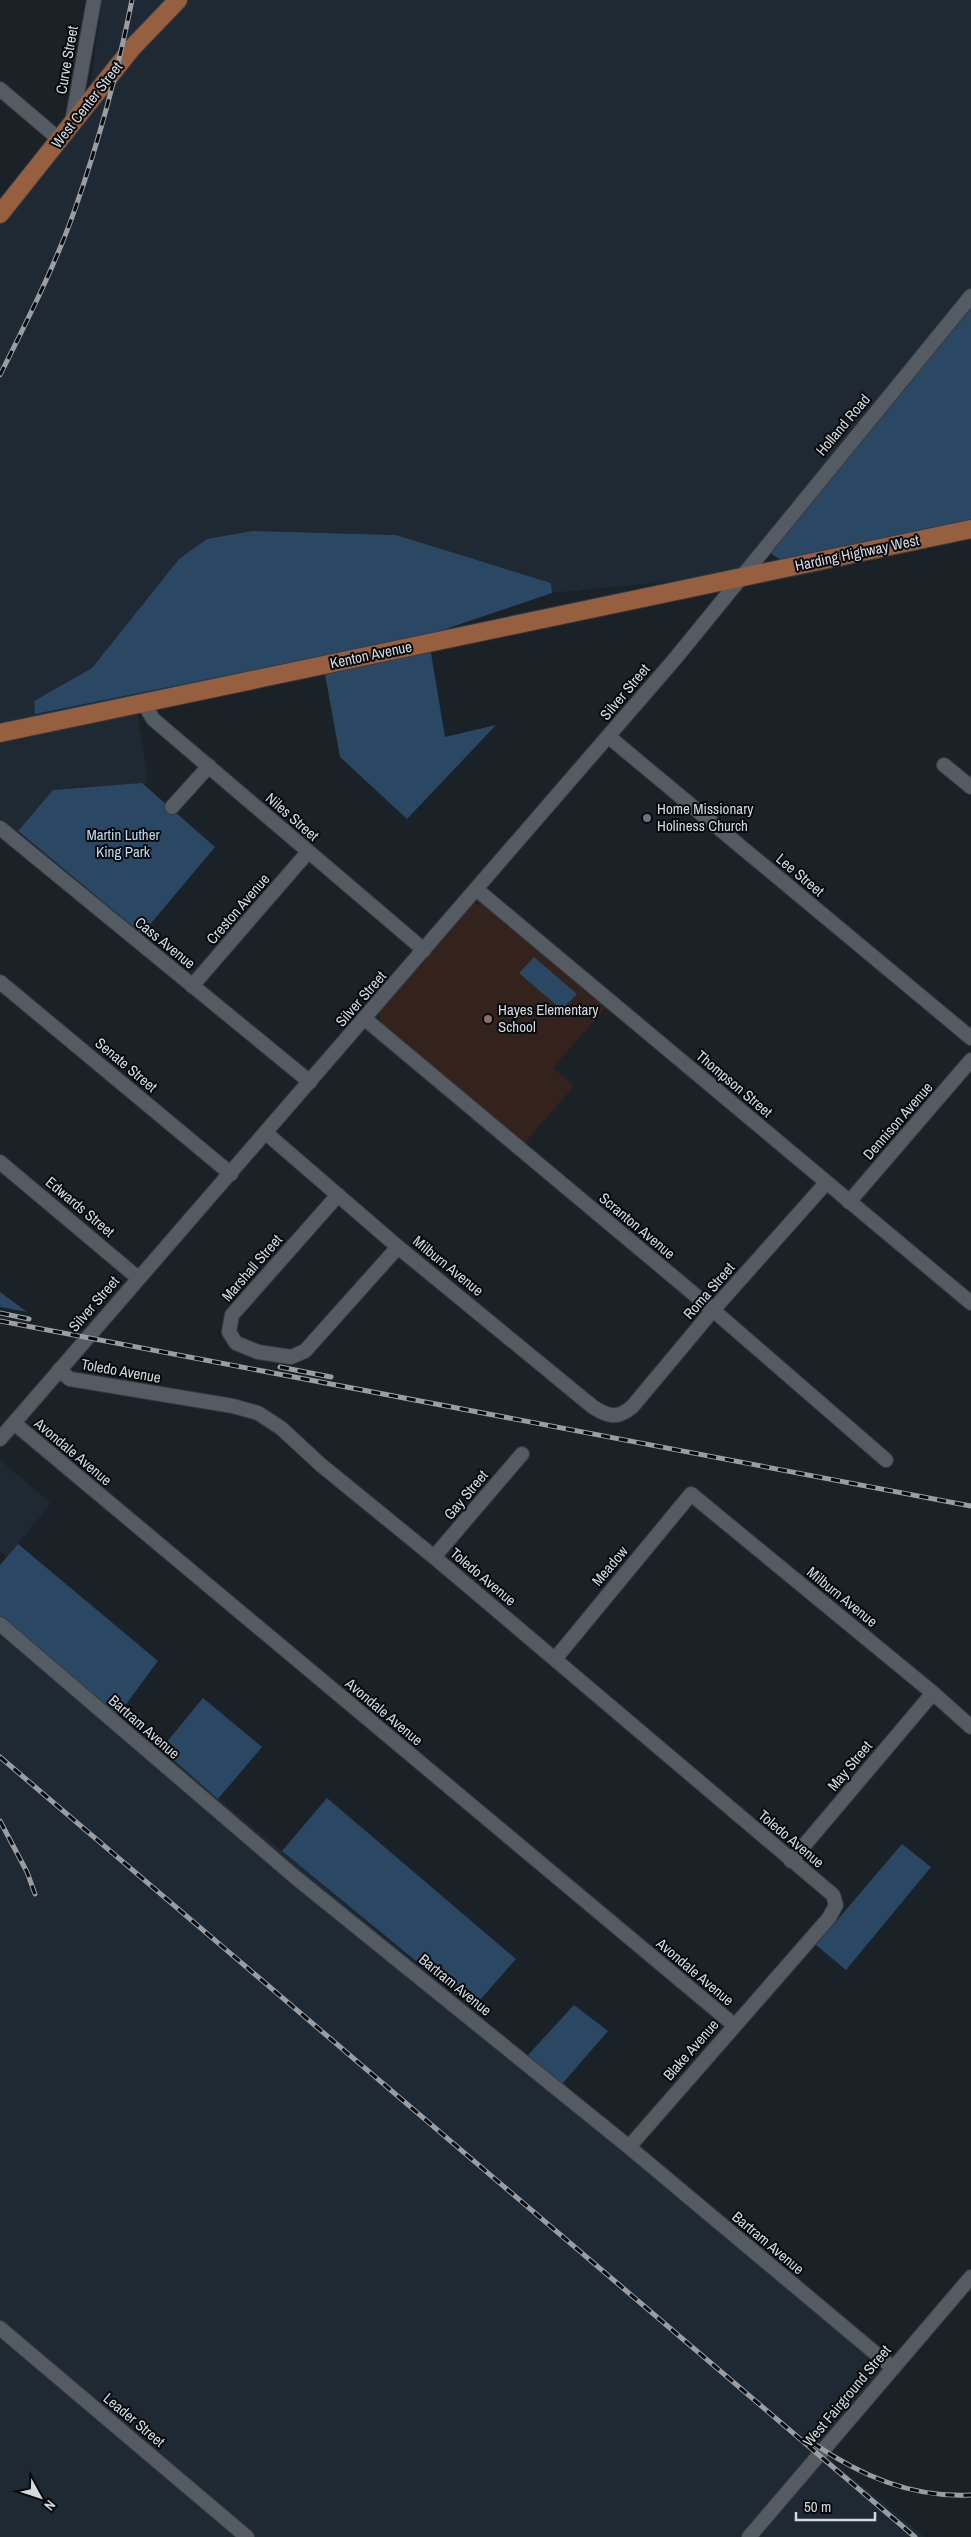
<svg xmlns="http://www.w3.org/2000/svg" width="971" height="2537" font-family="'Archivo Narrow',sans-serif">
	<rect width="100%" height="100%" fill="#1a2127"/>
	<g fill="#1e2934">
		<path d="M102,0H971V303L751,574L552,593L551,583L396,535L252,531L207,539L179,559L92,668L34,701L35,714L135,694L148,783L53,790L9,841L0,833V210L21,200L86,120Z"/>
		<path d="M0,1460L51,1503L7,1557L0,1552Z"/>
		<path d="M0,1616L900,2367L826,2456L925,2537H0Z"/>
	</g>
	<path fill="#34221d" d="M472,903L484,905L607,1006L553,1068L574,1086L524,1144L381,1025L378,1013Z"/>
	<g fill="#2a4863">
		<path d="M971,303V522L786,563L768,552Z"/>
		<path d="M252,531L396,535L551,583L552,593L428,635L35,714L34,701L92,668L179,559L207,539Z"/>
		<path d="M430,647L445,737L496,725L407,819L340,757L324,669Z"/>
		<path d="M142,783L215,847L142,934L18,831L53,790Z"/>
		<path d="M534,957L577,994L562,1010L519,973Z"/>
		<path d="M0,1292L27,1312L0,1307Z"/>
		<path d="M18,1544L158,1661L118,1715L0,1616V1565Z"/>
		<path d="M203,1698L262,1747L218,1799L161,1749Z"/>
		<path d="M327,1798L516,1959L473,2008L282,1851Z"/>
		<path d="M902,1844L931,1867L846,1970L816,1945Z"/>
		<path d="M574,2005L608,2031L562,2084L528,2055Z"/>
	</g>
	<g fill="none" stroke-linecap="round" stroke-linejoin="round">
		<g stroke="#373c40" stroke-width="16">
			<g id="minor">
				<path d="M0,89L60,140"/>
				<path d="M72,122L94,0"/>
				<path d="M144,704L153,719L424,950"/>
				<path d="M609,737L971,1038"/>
				<path d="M944,765L971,787"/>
				<path d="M172,807L209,766"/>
				<path d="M0,828L310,1082"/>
				<path d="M476,889L971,1303"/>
				<path d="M0,982L231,1174"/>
				<path d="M192,986L308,852"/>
				<path d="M365,1019L713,1310L886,1460"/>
				<path d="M266,1133L398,1247L593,1407C609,1417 617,1419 632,1407L713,1310L826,1183"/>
				<path d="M0,1162L138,1278"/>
				<path d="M338,1195L232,1315L229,1332L236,1343L258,1352L291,1357L305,1351L398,1247"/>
				<path d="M849,1202L971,1060"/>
				<path d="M59,1370L70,1379L233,1406L258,1413L281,1428L321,1465L434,1557L833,1895L836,1905L829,1918L629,2147"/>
				<path d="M14,1423L734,2025"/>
				<path d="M0,1439L674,660L971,296"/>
				<path d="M434,1557L522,1454"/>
				<path d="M0,1624L295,1877L629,2147L893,2368"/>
				<path d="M555,1659L691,1494L933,1693L971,1727"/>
				<path d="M791,1861L933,1693"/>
				<path d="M0,2328L247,2537"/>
				<path d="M749,2537L971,2277"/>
			</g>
		</g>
		<g stroke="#373c40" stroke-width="20">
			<g id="major">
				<path d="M0,214L132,48L178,0"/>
				<path d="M0,733L971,529"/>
			</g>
		</g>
		<use href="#minor" stroke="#545b62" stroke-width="14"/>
		<use href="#major" stroke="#965f3f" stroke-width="18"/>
		<g stroke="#9a9ea3" stroke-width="5">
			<g id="rail">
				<path d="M0,375C27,321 55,266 75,209C99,141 118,70 132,0"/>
				<path d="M0,1313L29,1319"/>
				<path d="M0,1321L971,1506"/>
				<path d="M280,1367L331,1377"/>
				<path d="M0,1757L915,2537"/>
				<path d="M0,1821L27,1872L35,1894"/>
				<path d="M813,2443C861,2476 912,2498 971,2495"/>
			</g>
		</g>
		<use href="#rail" stroke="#070a0d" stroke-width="3" stroke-dasharray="9" stroke-linecap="butt"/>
	</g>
	<circle fill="#6b7280" stroke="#070a0d" stroke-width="2" cx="647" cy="818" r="5"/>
	<circle fill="#8d6e63" stroke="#070a0d" stroke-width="2" cx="488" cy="1019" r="5"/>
	<g text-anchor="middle" stroke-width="4" stroke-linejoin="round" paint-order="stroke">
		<g font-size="15" fill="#d5d9dd" stroke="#070a0d">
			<text transform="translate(67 60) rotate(-80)" y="5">Curve Street</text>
			<text transform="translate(87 105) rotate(-52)" y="5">West Center Street</text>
			<text transform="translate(843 425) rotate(-50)" y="5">Holland Road</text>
			<text transform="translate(857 553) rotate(-12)" y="5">Harding Highway West</text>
			<text transform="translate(371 655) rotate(-12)" y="5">Kenton Avenue</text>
			<text transform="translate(625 692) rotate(-50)" y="5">Silver Street</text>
			<text transform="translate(292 817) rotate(41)" y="5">Niles Street</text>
			<text transform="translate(800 875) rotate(40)" y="5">Lee Street</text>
			<text transform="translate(238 909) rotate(-49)" y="5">Creston Avenue</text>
			<text transform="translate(165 943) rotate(39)" y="5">Cass Avenue</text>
			<text transform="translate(361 999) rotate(-49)" y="5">Silver Street</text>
			<text transform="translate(126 1065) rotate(40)" y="5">Senate Street</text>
			<text transform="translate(734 1084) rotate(40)" y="5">Thompson Street</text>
			<text transform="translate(898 1121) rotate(-49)" y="5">Dennison Avenue</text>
			<text transform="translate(80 1207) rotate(40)" y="5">Edwards Street</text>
			<text transform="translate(637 1226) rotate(40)" y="5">Scranton Avenue</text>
			<text transform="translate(448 1266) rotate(39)" y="5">Milburn Avenue</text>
			<text transform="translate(252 1268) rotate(-49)" y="5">Marshall Street</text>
			<text transform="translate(709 1291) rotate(-49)" y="5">Roma Street</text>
			<text transform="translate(94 1304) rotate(-49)" y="5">Silver Street</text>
			<text transform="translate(121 1371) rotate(10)" y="5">Toledo Avenue</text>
			<text transform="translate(73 1452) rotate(40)" y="5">Avondale Avenue</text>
			<text transform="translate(466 1495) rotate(-50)" y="5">Gay Street</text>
			<text transform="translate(610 1566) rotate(-50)" y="5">Meadow</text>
			<text transform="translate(483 1577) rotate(40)" y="5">Toledo Avenue</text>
			<text transform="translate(842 1597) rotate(39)" y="5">Milburn Avenue</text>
			<text transform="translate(384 1712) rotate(40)" y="5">Avondale Avenue</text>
			<text transform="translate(144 1727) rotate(41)" y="5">Bartram Avenue</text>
			<text transform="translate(850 1766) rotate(-50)" y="5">May Street</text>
			<text transform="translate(791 1839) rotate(40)" y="5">Toledo Avenue</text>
			<text transform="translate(695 1972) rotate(40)" y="5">Avondale Avenue</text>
			<text transform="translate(455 1985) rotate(39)" y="5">Bartram Avenue</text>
			<text transform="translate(691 2050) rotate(-49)" y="5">Blake Avenue</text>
			<text transform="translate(768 2243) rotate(40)" y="5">Bartram Avenue</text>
			<text transform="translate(847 2396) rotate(-50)" y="5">West Fairground Street</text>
			<text transform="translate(134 2420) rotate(40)" y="5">Leader Street</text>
		</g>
		<g font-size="15" fill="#d5d9dd" stroke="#070a0d" text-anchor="start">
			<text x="657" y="814">Home Missionary<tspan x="657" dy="17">Holiness Church</tspan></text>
			<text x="498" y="1015">Hayes Elementary<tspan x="498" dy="17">School</tspan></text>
		</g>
		<g font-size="15" fill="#bedaf4" stroke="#070a0d">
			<text x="123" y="840">Martin Luther<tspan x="123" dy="17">King Park</tspan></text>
		</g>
	</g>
	<g transform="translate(40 2497) rotate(130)" stroke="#070a0d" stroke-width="4" paint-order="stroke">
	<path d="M0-4L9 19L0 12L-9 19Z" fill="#d5d9dd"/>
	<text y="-8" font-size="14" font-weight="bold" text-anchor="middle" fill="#d5d9dd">N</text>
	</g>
	<path d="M796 2512v8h79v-8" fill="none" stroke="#d5d9dd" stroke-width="2.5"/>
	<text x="804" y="2512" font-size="15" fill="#d5d9dd" stroke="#070a0d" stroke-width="4" paint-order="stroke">50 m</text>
</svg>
